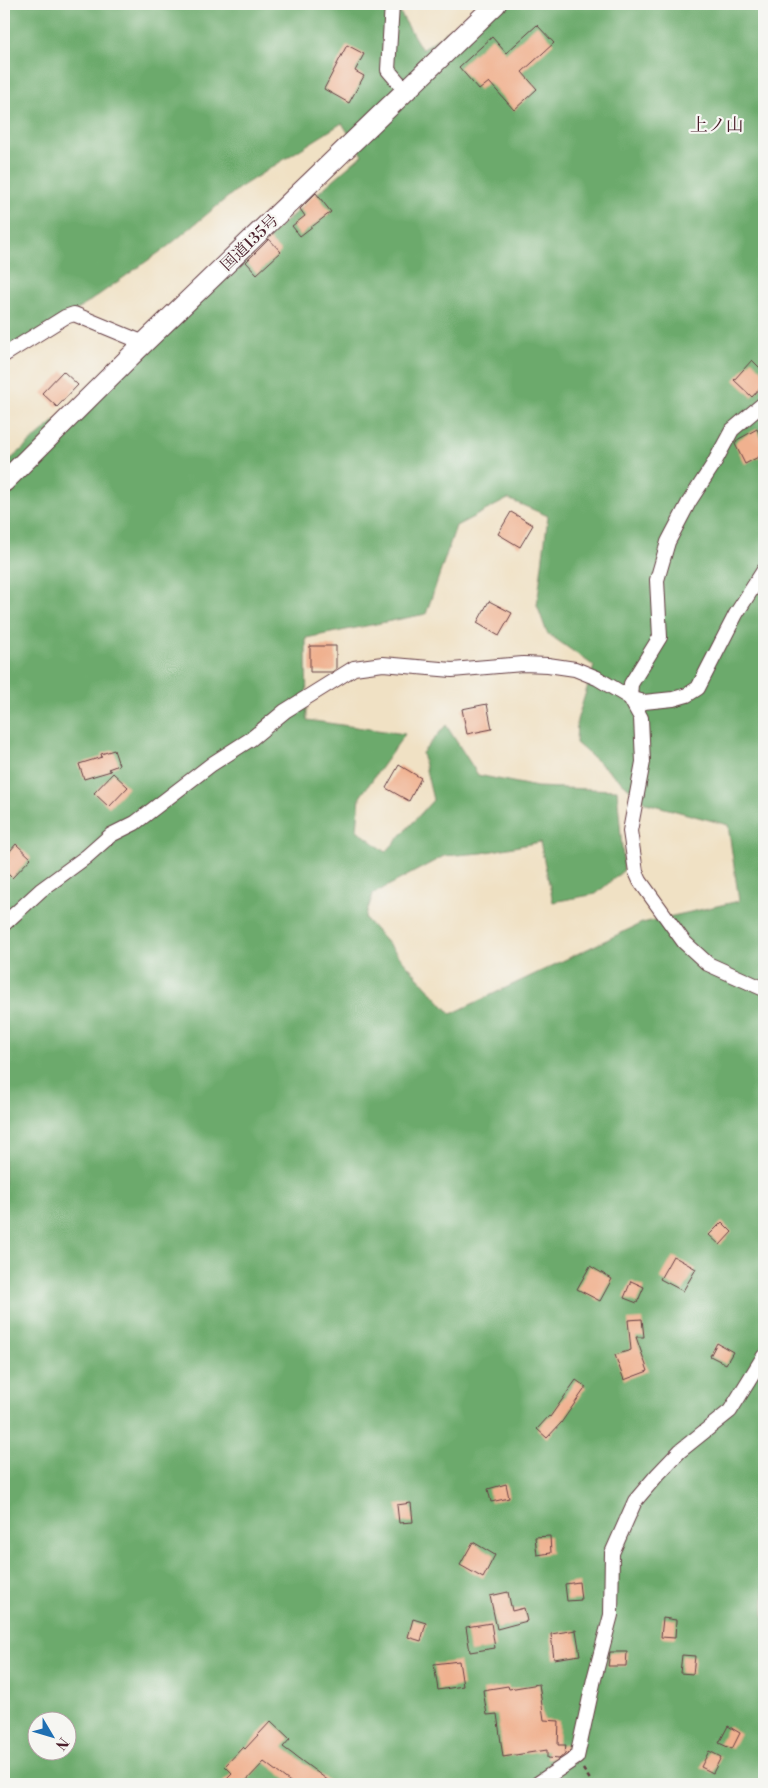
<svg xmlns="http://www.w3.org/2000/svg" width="768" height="1788" font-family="'Libre Bodoni','Noto Serif JP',serif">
	<rect width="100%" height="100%" fill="#f6f6f2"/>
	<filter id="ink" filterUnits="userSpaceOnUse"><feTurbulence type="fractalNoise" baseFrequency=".02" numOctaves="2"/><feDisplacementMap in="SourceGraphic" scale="10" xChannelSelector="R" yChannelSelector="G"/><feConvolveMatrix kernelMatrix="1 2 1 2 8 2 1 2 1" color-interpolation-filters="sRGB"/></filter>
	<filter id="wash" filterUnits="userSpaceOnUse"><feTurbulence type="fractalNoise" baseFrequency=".0096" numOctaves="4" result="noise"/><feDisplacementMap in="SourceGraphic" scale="20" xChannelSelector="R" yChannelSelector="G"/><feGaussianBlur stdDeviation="1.12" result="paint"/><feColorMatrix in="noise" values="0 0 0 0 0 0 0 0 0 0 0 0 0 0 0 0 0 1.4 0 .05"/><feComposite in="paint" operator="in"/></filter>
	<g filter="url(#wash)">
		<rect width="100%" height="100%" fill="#f0e1c4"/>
		<path fill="#6caa6c" stroke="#5b644c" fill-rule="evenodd" d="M4,4H395L422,50L484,4H764V1784H4V465L362,155L342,123L239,188L167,247L26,346L4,360ZM508,499L548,516L537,605L547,633L594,666L577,720L576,743L646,803L728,825L739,901L642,923L451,1014L365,918L373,894L444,856L482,853L540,842L553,902L596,894L624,870L617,790L537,787L478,775L446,725L422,753L433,800L386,852L357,830L360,797L405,734L307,720L306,638L426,614L456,526ZM38,1720H68V1750H38Z"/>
		<g id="blocks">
			<g fill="#f0b18f">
				<path d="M537,25L554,43L522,72L537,89L514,110L489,82L479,90L459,67L492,37L506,53Z"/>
				<path d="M347,45L364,54L355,71L364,76L349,103L324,89Z"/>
				<path d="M316,193L331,212L300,236L292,226L305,216L300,209Z"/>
				<path d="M269,239L281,252L257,274L246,262Z"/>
				<path d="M752,360L764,372V384L752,397L734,380Z"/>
				<path d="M63,371L78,385L57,407L42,393Z"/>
				<path d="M757,429L764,443V454L745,464L735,444L737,440Z"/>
				<path d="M511,512L533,525L520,547L498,534Z"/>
				<path d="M489,601L512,613L499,636L477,623Z"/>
				<path d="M310,646H336V669L332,672H310Z"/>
				<path d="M487,704L492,729L467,734L462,709Z"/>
				<path d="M114,750L119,765L108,769L111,771L84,779L79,764L102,757L101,754Z"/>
				<path d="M399,765L421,778L409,801L386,788Z"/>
				<path d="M113,773L128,787L109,807L94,793Z"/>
				<path d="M16,844L31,858L12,878L4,870V858Z"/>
				<path d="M722,1222L732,1232L720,1245L709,1235Z"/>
				<path d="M673,1256L696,1269L683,1291L660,1279Z"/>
				<path d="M590,1266L612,1279L600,1301L577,1289Z"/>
				<path d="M631,1281L644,1287L637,1303L624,1298Z"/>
				<path d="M642,1319L644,1337H636L648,1371L624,1380L615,1355L631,1350L628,1320Z"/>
				<path d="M717,1343L733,1352L726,1364L710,1356Z"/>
				<path d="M576,1380L586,1387L561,1423L547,1438L537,1429L549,1416L550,1417Z"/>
				<path d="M506,1484L509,1498L491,1502L488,1489Z"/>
				<path d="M411,1503L413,1522L399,1523L397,1505Z"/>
				<path d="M550,1536L551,1553L537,1555L535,1537Z"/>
				<path d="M473,1542L495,1555L483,1578L460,1565Z"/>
				<path d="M579,1582L581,1600L567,1601L565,1584Z"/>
				<path d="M508,1592L512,1611L524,1608L527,1621L497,1629L490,1596Z"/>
				<path d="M663,1618L676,1620L675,1638L661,1637Z"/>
				<path d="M413,1619L426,1623L421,1641L408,1637Z"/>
				<path d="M491,1623L495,1648L470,1652L466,1627Z"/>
				<path d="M576,1630L580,1655L554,1659L551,1634Z"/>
				<path d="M610,1652H627L626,1666H608Z"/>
				<path d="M682,1655L695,1656L693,1674L680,1673Z"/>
				<path d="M459,1661L463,1686L438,1690L434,1664Z"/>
				<path d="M539,1684L544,1720L559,1721L558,1745H566L565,1754L559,1759L547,1758V1750L503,1757L497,1714L487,1715L483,1690L508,1686L509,1689Z"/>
				<path d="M271,1721L290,1739L283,1747L333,1784H293L264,1762L243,1784H221L232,1773L225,1766L243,1747L245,1749Z"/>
				<path d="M728,1726L740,1733L732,1749L719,1743Z"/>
				<path d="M709,1751L721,1757L713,1773L701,1767Z"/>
			</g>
		</g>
	</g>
	<g filter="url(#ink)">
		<use href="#blocks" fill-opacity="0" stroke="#633c42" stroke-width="1"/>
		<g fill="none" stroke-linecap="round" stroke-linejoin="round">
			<g stroke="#633c42" stroke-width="16">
				<g id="minor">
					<path d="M392,4L388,70L406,91"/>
					<path d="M4,355L65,317L74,314L144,343"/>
					<path d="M764,403L732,430L713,465L689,502L668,542L657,580L660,637L631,684L630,698L641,718L643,762L630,831L636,872L640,881L684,942L708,964L764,989"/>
					<path d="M4,924L41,890L86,857L111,835L135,823L212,764L251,739L285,711L354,668L383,664L452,670L523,664L548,665L575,669L597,678L630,698L644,702L673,699L687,695L698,688L736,614L764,570"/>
					<path d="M537,1784L577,1757L594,1679L611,1615L612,1553L635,1501L658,1474L680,1451L730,1411L764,1356"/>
				</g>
			</g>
			<g stroke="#633c42" stroke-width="22">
				<path id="highway" d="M4,482L144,343L496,4"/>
			</g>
			<path stroke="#633c42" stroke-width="2.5" stroke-dasharray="4 4" stroke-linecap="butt" d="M583,1769L593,1784"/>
			<use href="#minor" stroke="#fff" stroke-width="14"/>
			<use href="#highway" stroke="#fff" stroke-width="20"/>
		</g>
	</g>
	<g text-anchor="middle" stroke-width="4.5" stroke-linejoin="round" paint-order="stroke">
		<g font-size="16" fill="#4a1f2b" stroke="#f6f6f2">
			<text transform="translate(249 242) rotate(-44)" y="6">国道135号</text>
		</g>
		<g font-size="18" fill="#4a1f2b" stroke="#f6f6f2">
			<text x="717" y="131">上ノ山</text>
		</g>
	</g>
	<rect width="768" height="1788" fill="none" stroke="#f6f6f2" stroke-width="20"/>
	<g transform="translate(52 1736) rotate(128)"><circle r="24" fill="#f6f6f2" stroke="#b1a0a2"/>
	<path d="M0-4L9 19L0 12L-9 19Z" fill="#1f6fb2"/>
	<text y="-8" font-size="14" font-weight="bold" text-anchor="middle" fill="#4a1f2b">N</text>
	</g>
</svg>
